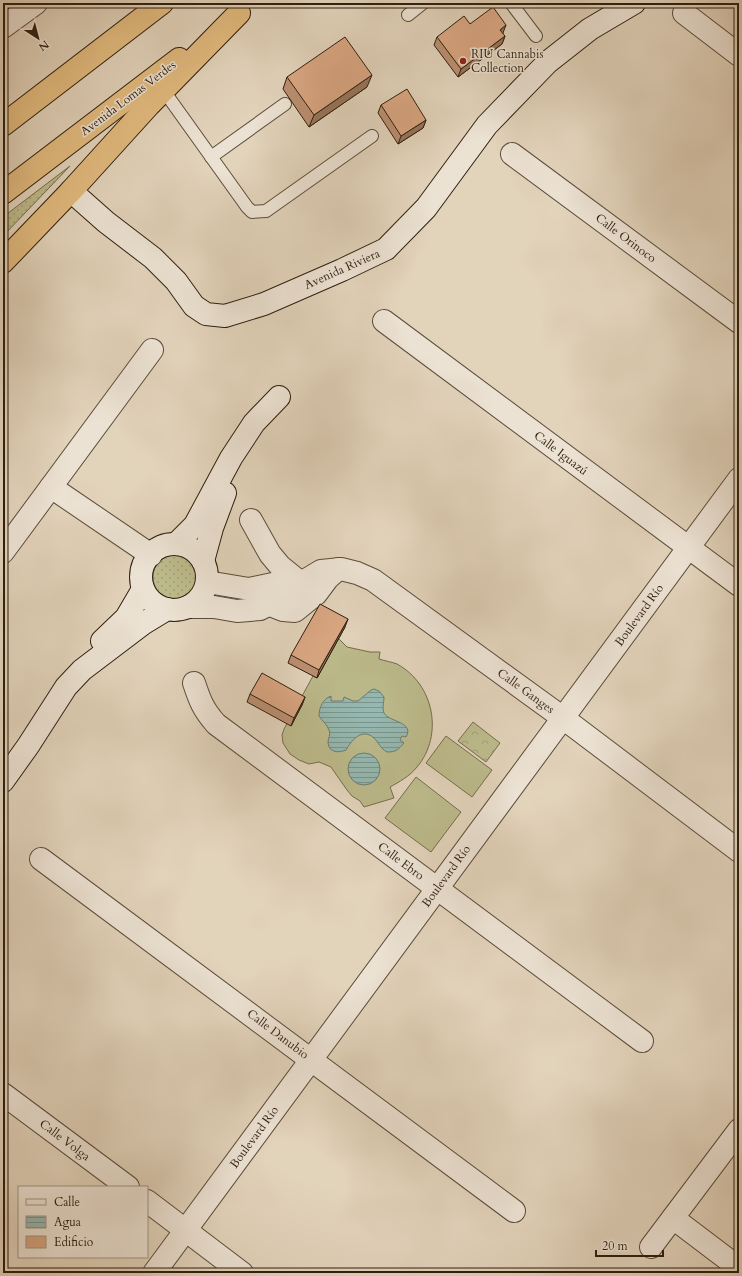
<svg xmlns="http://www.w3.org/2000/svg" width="742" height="1276" font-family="Cardo,serif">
	<defs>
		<pattern id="grass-dots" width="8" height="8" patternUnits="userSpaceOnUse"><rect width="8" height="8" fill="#bcba8b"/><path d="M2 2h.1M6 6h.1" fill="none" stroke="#a29f77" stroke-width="1.8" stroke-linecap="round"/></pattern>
		<pattern id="forest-crowns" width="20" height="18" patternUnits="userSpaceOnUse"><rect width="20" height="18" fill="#bcba8b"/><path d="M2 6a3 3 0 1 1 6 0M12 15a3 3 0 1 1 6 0" fill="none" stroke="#a29f77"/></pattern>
		<pattern id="water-rules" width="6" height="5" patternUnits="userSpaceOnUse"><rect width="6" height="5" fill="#95b8b0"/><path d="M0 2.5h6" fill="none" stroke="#7a958e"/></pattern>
	</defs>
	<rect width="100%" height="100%" fill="#e2d3bb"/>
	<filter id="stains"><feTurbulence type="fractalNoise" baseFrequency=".005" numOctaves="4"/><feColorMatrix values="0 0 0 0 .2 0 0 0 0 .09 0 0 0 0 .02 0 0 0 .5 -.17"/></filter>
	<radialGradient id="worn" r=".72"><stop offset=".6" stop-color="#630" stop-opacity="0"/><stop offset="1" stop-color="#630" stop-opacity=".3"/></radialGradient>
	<g fill="url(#grass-dots)" stroke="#756c4d">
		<path d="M70,166L3,236V217Z"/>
		<circle cx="175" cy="577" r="22"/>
	</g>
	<path fill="url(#forest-crowns)" stroke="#756c4d" d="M473,722L500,743L486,762L458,741Z"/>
	<g fill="#bcba8b" stroke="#756c4d">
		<path d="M338,638L347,647L370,652H380L379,659C385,661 392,662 397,664C434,684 444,735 417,767C410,776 399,782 390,787L394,798L364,807L360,801L352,796L347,790L331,767L319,762L309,764L299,760L290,754L283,743L282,735L284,729L313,676L317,678Z"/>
		<path d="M446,736L492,770L472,797L426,763Z"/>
		<path d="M416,777L461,812L431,852L385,818Z"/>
	</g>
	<g fill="url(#water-rules)" stroke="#6c7b70">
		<path d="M374,689L379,691L384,697C384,703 382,707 384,713C389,722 415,722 406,737L402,736L400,740L404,743C398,750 396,752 387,752C380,748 379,743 374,738C362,727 351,741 346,750C339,753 329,753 328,743C328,738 331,735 329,730C327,724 322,721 319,716C319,707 323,699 331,696V701H343L344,697L353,701H358L371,690Z"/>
		<circle cx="364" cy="769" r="16"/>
	</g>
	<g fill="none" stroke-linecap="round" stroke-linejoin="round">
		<g stroke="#5b4c3a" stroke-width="14">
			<g id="lane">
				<path d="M511,3L536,36"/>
				<path d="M408,15L423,3"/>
				<path d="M164,91L247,207L252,212L266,211L372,136"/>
				<path d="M211,157L285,104"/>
			</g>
		</g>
		<g stroke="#5b4c3a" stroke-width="24">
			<g id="street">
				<path d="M684,13L739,55"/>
				<path d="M3,27L36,3"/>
				<path d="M512,154L739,322"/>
				<path d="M384,321L739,585"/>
				<path d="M51,487L151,555"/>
				<path d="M251,520L270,554L280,566L301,583"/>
				<path d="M3,552L152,350"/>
				<path d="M207,582L249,589L282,582L301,583"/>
				<path d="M268,604L283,610L295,611L316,594L328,578L338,569"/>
				<path d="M188,607H214L237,611L260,609L283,597L301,583L321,571L341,569L357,573L373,580L563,718L739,851"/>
				<path d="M194,683C200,701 203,709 216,724L642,1041"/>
				<path d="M41,859L514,1211"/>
				<path d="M3,1094L128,1187"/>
				<path d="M147,1201L242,1273"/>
				<path d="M673,1218L739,1268"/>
				<path d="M651,1247L739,1130"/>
				<path d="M154,1273L739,479"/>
			</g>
		</g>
		<g stroke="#2e1f0f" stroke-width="24">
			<g id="secondary">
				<path d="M71,191L106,222L153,258L176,281L194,306L206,314L225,316L264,304L342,270L386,249L426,208L487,125L548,62L590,29L634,3"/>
				<path d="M176,544L195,525L231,458L254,423L279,397"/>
				<circle cx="174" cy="577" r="33"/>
				<path d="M203,561L212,528L225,493"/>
				<path d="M102,641L126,618L143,589"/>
				<path d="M3,781L28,746L66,687L82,670L144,623L167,609"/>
			</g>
		</g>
		<g stroke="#2e1f0f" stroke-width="24">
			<g id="highway">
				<path d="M3,125L162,3"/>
				<path d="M3,193L179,59"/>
				<path d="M3,262L71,191L149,105L239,13"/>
			</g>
		</g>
		<use href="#lane" stroke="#ece2d3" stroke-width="12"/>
		<use href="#street" stroke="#ece2d3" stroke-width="22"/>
		<use href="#secondary" stroke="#ece2d3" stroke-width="22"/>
		<use href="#highway" stroke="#e1ba7e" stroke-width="22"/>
	</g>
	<g fill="#bb8f70" stroke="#2e1f0f">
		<path d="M470,24L503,33V34L505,36L502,44L458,77L434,45L437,37Z"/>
		<path d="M287,77L367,87L309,127L283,89Z"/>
		<path d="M381,105L426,120L423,128L398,144L378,113Z"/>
		<path d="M345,627L317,678L288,663L291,655Z"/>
		<path d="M250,694L305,697L302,705L291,726L247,702Z"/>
	</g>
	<g fill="#98745b" stroke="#2e1f0f">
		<path d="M506,25L503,33L497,38L500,30Z"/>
		<path d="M505,36L502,44L458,77L461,69Z"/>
		<path d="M372,75L367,87L309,127L314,115Z"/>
		<path d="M426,120L423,128L398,144L401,136Z"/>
		<path d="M348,619L345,627L317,678L319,670Z"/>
		<path d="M305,697L302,705L291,726L294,718Z"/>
	</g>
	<g fill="#d9a682" stroke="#2e1f0f">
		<path d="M493,7L506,25L500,30L505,36L461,69L437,37L464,16L470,24Z"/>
		<path d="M345,37L372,75L314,115L287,77Z"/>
		<path d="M407,89L426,120L401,136L381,105Z"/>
		<path d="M320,604L348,619L319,670L291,655Z"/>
		<path d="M262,673L305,697L294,718L250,694Z"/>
	</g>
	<circle fill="#8f2418" stroke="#ece2d3" stroke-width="1.5" cx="463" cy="61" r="4"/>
	<g text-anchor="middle" stroke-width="3" stroke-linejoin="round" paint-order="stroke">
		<g font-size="12" fill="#2e1f0f" stroke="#ece2d3" text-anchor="start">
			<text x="471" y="58">RIU Cannabis<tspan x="471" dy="14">Collection</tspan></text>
		</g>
		<g font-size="12" fill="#2e1f0f" stroke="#ece2d3">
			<text transform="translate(128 98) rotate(-37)" y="4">Avenida Lomas Verdes</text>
			<text transform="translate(626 238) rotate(37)" y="4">Calle Orinoco</text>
			<text transform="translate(342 269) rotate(-24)" y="4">Avenida Riviera</text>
			<text transform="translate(561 453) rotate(37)" y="4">Calle Iguazú</text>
			<text transform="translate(639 615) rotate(-54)" y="4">Boulevard Río</text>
			<text transform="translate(526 691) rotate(36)" y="4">Calle Ganges</text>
			<text transform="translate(401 861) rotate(37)" y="4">Calle Ebro</text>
			<text transform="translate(446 876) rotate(-54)" y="4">Boulevard Río</text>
			<text transform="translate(278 1034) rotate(37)" y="4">Calle Danubio</text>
			<text transform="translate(254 1137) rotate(-54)" y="4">Boulevard Río</text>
			<text transform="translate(65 1140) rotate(37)" y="4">Calle Volga</text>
		</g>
	</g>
	<rect width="742" height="1276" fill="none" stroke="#e2d3bb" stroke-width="16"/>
	<rect x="4" y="4" width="734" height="1268" fill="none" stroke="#2e1f0f" stroke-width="2"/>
	<rect x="8" y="8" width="726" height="1260" fill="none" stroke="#2e1f0f"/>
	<rect x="18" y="1186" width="130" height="72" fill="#ece2d3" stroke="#a09485"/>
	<rect x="26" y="1199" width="20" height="6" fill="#ece2d3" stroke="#a09485"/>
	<text x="54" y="1206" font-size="12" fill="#2e1f0f">Calle</text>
	<rect x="26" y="1216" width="20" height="12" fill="url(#water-rules)" stroke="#a09485"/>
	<text x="54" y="1226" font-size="12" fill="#2e1f0f">Agua</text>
	<rect x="26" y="1236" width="20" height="12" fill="#d9a682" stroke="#a09485"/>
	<text x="54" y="1246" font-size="12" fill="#2e1f0f">Edificio</text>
	<g transform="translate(38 38) rotate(144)" stroke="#ece2d3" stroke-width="3" paint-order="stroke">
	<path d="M0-3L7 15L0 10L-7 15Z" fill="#2e1f0f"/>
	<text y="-6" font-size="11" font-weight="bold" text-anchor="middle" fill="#2e1f0f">N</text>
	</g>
	<path d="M596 1250v6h67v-6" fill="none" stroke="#2e1f0f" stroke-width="2"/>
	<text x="602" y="1250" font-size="12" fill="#2e1f0f" stroke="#ece2d3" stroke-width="3" paint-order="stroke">20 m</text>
	<rect width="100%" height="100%" filter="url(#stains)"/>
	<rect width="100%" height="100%" fill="url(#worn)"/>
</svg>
